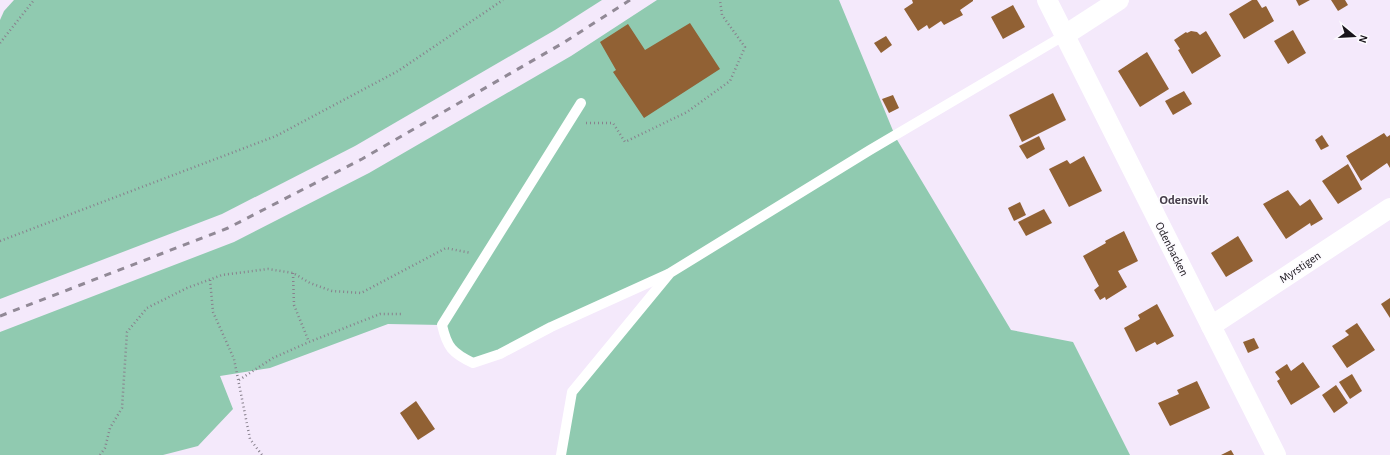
<svg xmlns="http://www.w3.org/2000/svg" width="1390" height="455" font-family="'Alegreya Sans',sans-serif">
	<rect width="100%" height="100%" fill="#f4e9fb"/>
	<g fill="#90cab0">
		<path d="M14,0H602L555,30L355,146L222,214L0,299V20L4,11Z"/>
		<path d="M657,0H839L896,138L1011,330L1073,342L1130,455H561L572,392L669,274L473,363L456,355L442,325L388,324L270,368L220,376L233,409L198,446L163,455H0V332L234,242L369,173L571,56Z"/>
	</g>
	<g fill="#916134">
		<path d="M912,0H973V1L960,10L963,15L944,25L941,21L929,29L927,25L918,31L904,9L913,3Z"/>
		<path d="M1252,0H1257L1262,8L1266,6L1274,21L1244,39L1229,14Z"/>
		<path d="M1296,0H1310L1299,6Z"/>
		<path d="M1331,0H1345L1348,5L1338,11Z"/>
		<path d="M1013,5L1025,27L1003,39L991,17Z"/>
		<path d="M690,23L720,69L644,118L613,72L616,70L600,42L628,24L645,50Z"/>
		<path d="M1293,30L1306,53L1288,64L1274,41Z"/>
		<path d="M1191,31L1197,32L1200,35L1206,31L1221,56L1192,74L1178,50L1180,49L1174,40L1186,32L1187,33Z"/>
		<path d="M886,36L892,45L881,53L874,43Z"/>
		<path d="M1147,52L1169,89L1140,107L1118,71Z"/>
		<path d="M1184,91L1192,104L1173,115L1165,101Z"/>
		<path d="M1053,93L1066,120L1022,142L1009,115Z"/>
		<path d="M893,95L899,108L889,113L882,99Z"/>
		<path d="M1384,133L1387,137L1390,135V168L1387,163L1361,181L1346,156Z"/>
		<path d="M1322,135L1329,146L1321,150L1315,140Z"/>
		<path d="M1039,136L1045,149L1027,159L1019,146Z"/>
		<path d="M1084,156L1102,191L1069,207L1049,169L1067,160L1070,164Z"/>
		<path d="M1348,164L1362,189L1338,204L1322,181Z"/>
		<path d="M1288,190L1300,206L1310,199L1323,219L1311,226L1310,223L1286,239L1263,204Z"/>
		<path d="M1020,202L1026,215L1014,221L1008,208Z"/>
		<path d="M1044,209L1052,223L1026,236L1018,222Z"/>
		<path d="M1124,231L1138,261L1118,271L1127,287L1106,300L1105,297L1100,300L1094,290L1099,286L1083,256L1106,243L1105,241Z"/>
		<path d="M1238,236L1253,261L1226,277L1211,253Z"/>
		<path d="M1390,298V318L1381,304Z"/>
		<path d="M1157,304L1174,336L1157,345L1155,342L1136,352L1124,328L1140,319L1138,315Z"/>
		<path d="M1357,323L1375,350L1347,368L1332,346L1349,335L1345,331Z"/>
		<path d="M1254,338L1259,348L1248,353L1243,342Z"/>
		<path d="M1303,362L1320,387L1291,405L1277,381L1280,379L1275,372L1287,364L1291,371Z"/>
		<path d="M1352,374L1362,391L1350,399L1339,382Z"/>
		<path d="M1197,381L1210,408L1170,426L1158,403L1179,394L1177,390Z"/>
		<path d="M1336,385L1348,403L1334,413L1322,395Z"/>
		<path d="M416,401L435,429L418,440L400,413Z"/>
		<path d="M1231,450L1234,455H1221Z"/>
	</g>
	<g fill="none" stroke-linecap="round" stroke-linejoin="round">
		<g stroke="#88818d" stroke-width="2.5" stroke-dasharray="1 3" stroke-linecap="butt">
			<path d="M0,43L34,0"/>
			<path d="M586,123H613L625,142L687,112L730,81L745,47L722,15L720,0"/>
			<path d="M0,241L276,136L398,71L503,0"/>
			<path d="M293,273L294,305L309,342"/>
			<path d="M210,280L213,312L234,359L250,439L262,455"/>
			<path d="M239,380L273,358L309,342L380,314H402"/>
			<path d="M100,455L105,448L110,428L122,408L127,332L147,308L187,288L222,275L268,269L293,273L310,283L332,291L361,293L446,248L471,253"/>
		</g>
		<g stroke="#fff" stroke-width="10">
			<path d="M581,103L442,325C447,347 452,353 473,363L500,354L551,327L668,274"/>
			<path d="M561,455L572,392L670,273L870,150L1065,35"/>
		</g>
		<g stroke="#fff" stroke-width="20">
			<path d="M1047,0L1276,455"/>
			<path d="M1065,35L1119,0"/>
			<path d="M1211,326L1390,208"/>
		</g>
		<path stroke="#918996" stroke-width="3" stroke-dasharray="7 7" stroke-linecap="butt" d="M0,316L228,228L362,159L563,43L630,0"/>
	</g>
	<g text-anchor="middle" stroke-width="3" stroke-linejoin="round" paint-order="stroke">
		<g font-size="12" fill="#19151b" stroke="#fcfafe">
			<text transform="translate(1172 249) rotate(63)" y="4">Odenbacken</text>
			<text transform="translate(1300 267) rotate(-34)" y="4">Myrstigen</text>
		</g>
		<g font-size="13" font-weight="bold" fill="#463d4b" stroke="#fcfafe">
			<text x="1184" y="204">Odensvik</text>
		</g>
	</g>
	<g transform="translate(1354 36) rotate(108)" stroke="#fcfafe" stroke-width="3" paint-order="stroke">
	<path d="M0-3L7 15L0 10L-7 15Z" fill="#19151b"/>
	<text y="-6" font-size="11" font-weight="bold" text-anchor="middle" fill="#19151b">N</text>
	</g>
</svg>
